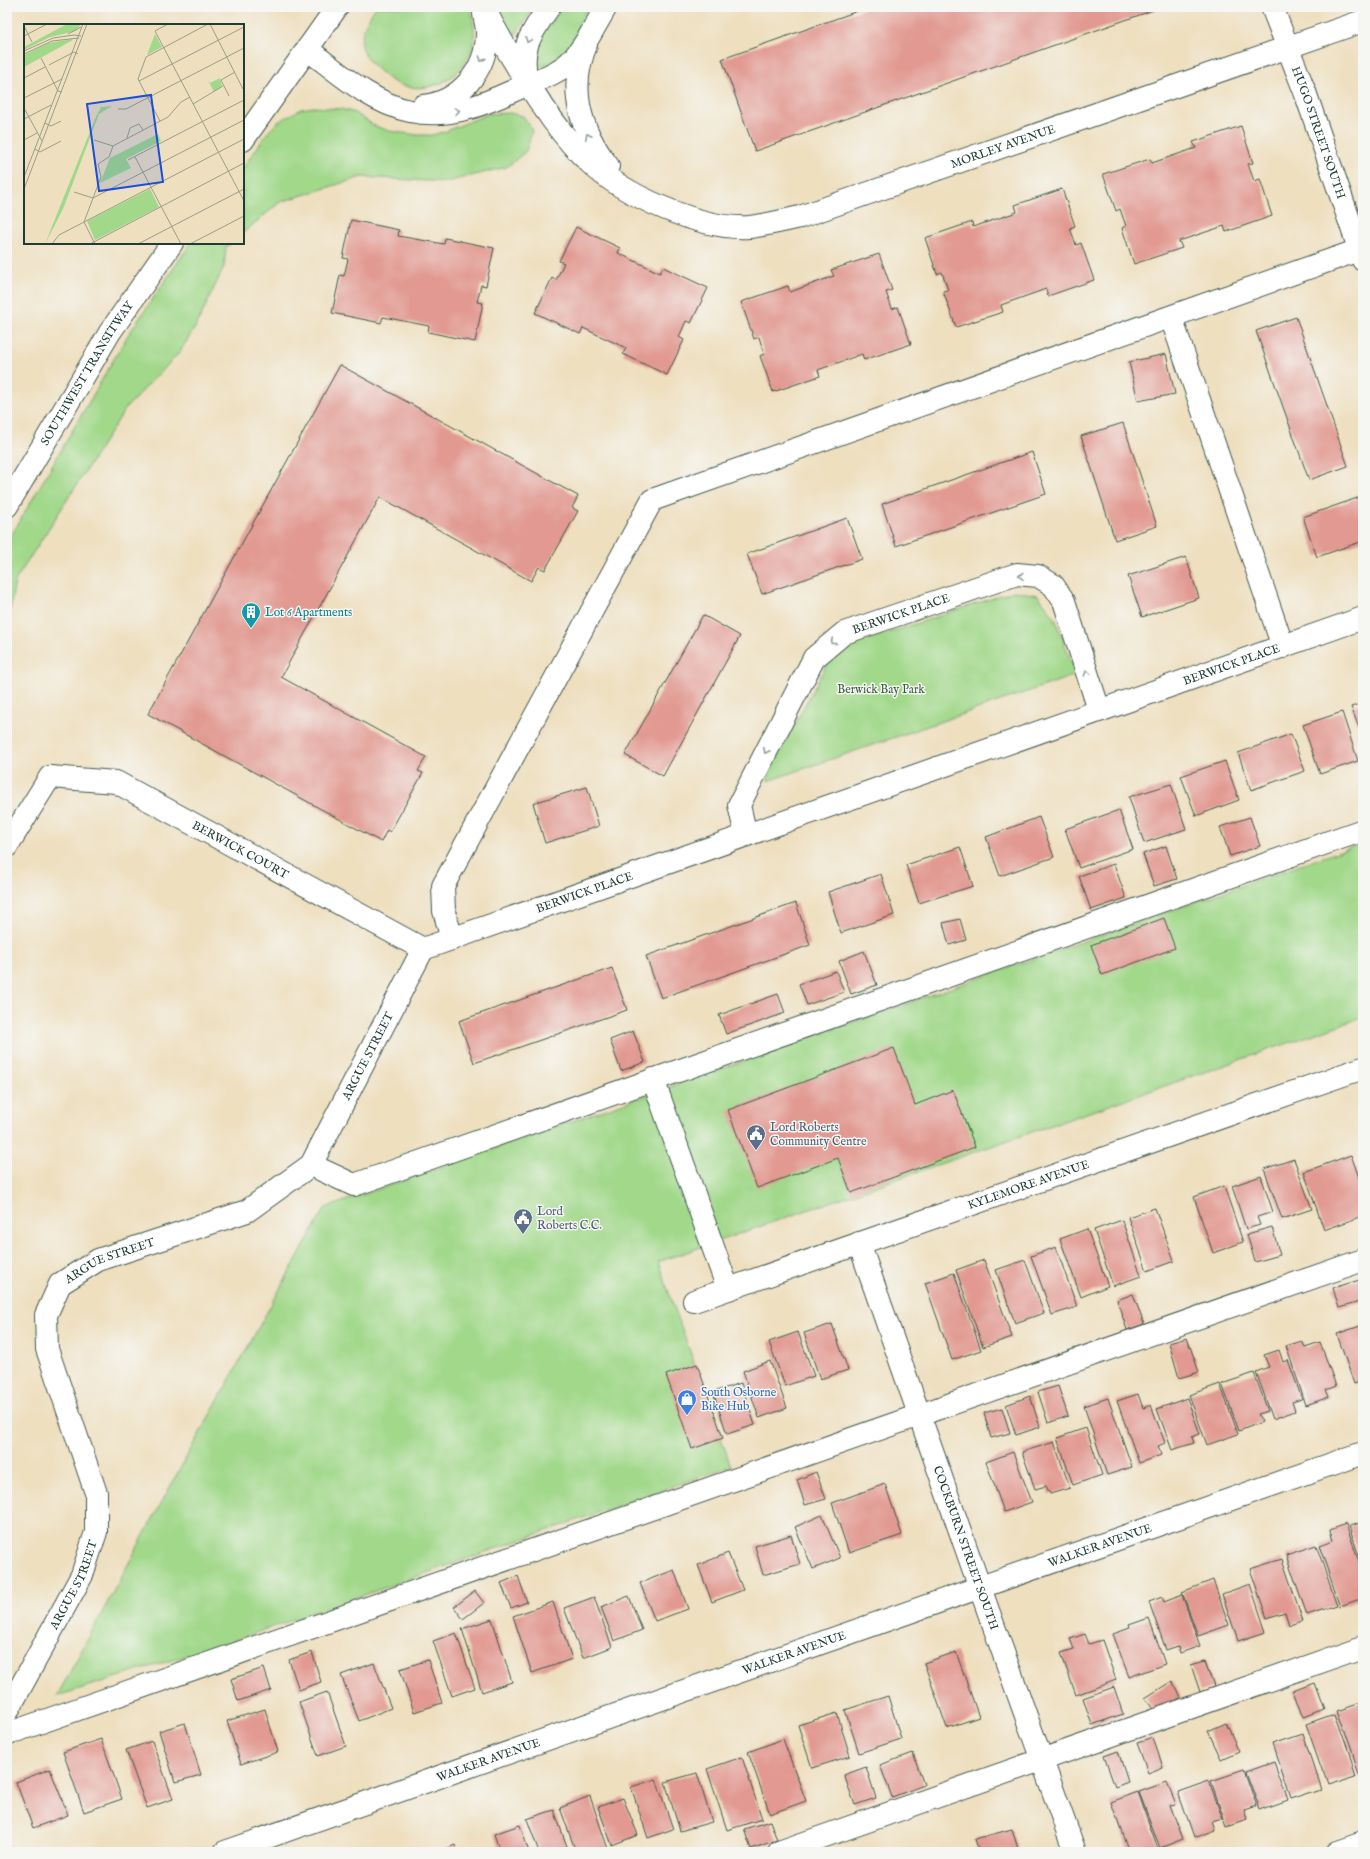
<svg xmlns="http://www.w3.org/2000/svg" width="1370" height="1859" font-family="'IM FELL English',serif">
	<rect width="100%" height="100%" fill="#f6f6f2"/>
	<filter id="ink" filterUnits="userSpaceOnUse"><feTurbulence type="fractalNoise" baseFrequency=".025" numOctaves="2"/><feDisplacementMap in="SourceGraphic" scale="8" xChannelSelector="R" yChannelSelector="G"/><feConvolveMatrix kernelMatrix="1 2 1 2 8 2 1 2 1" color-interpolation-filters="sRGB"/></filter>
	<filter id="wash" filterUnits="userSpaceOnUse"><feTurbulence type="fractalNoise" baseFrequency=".012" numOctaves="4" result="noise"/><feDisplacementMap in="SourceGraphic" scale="16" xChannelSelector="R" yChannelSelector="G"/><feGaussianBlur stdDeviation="0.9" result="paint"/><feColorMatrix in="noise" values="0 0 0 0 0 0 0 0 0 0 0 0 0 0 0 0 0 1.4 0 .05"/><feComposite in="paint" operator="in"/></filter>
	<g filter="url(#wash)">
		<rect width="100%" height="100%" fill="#eedfbf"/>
		<g fill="#a1d88a" stroke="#608a5f">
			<path d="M376,7H470C473,19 476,33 473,46C464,79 427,97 396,83C389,80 384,75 378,70C354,50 359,31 376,7Z"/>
			<path d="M495,7H535L515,35L509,33Z"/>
			<path d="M564,7H588C580,20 576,37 567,48C562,55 536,78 535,57C535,54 535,51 536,48C541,33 554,20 564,7Z"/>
			<path d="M313,107L341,109L353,112L375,126L389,131L417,135H432L444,132L488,114L510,113L523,116L529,124L532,131L526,151L507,167L446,182L362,177L280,202L243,233V168L268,132L278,122L301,109Z"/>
			<path d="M191,243H231L226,247L224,267L196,326L179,353L126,408L15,581L7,629V543L128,335Z"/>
			<path d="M1014,591L1038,595L1055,618L1076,675L768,781L769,772L827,664L855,644Z"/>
			<path d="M1363,843V1017L658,1262L731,1466L230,1642L57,1696L177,1474L325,1208Z"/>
		</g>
		<g id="blocks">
			<g fill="#e19991">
				<path d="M869,7H1162L755,151L722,59Z"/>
				<path d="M1241,126L1253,163L1248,164L1254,181L1260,179L1272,216L1226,232L1224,226L1179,241L1182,248L1134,264L1122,228L1126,226L1120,209L1116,211L1103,174L1150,159L1152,163L1196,148L1193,142Z"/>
				<path d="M1062,189L1075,226L1070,228L1076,245L1081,243L1094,280L1048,296L1046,289L1001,305L1003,312L956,327L943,291L948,290L942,272L937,274L925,238L972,222L973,227L1017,212L1015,205Z"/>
				<path d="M351,220L399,230L398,236L444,244L445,238L494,248L486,286L481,285L477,302L483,303L475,342L428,332L429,326L383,317L381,323L332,313L340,275L344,276L348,259L343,258Z"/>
				<path d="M576,227L620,248L618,253L660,273L663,267L708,288L691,323L686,321L679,337L684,340L667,375L623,354L626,348L583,328L580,334L535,313L552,278L556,280L564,263L559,261Z"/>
				<path d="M879,254L892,290L886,292L892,309L898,307L911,344L864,360L862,354L818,370L820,376L773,392L760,356L764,354L759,337L754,339L741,302L788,286L790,292L834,276L831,270Z"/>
				<path d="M1296,317L1348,466L1309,480L1256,331Z"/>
				<path d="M1166,354L1175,394L1138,401L1129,362Z"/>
				<path d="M340,365L578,496L572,508L578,511L545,570L539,567L531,581L380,497L281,677L426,757L418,771L423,773L390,832L387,830L381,842L148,714Z"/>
				<path d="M1123,423L1157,526L1115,540L1081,436Z"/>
				<path d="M1032,452L1046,494L896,546L882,504Z"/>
				<path d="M1363,496V541L1317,557L1303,517Z"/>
				<path d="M847,518L862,559L762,594L747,554Z"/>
				<path d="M1186,557L1199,598L1142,617L1128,576Z"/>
				<path d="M703,615L740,636L663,776L625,755Z"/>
				<path d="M1363,703V738L1351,707Z"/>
				<path d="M1342,712L1358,761L1320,774L1303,725Z"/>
				<path d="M1291,734L1305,771L1251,790L1238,753Z"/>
				<path d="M1225,761L1239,800L1196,816L1181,776Z"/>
				<path d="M1171,784L1186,829L1144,843L1129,797Z"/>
				<path d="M587,787L599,826L545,843L533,803Z"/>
				<path d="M1119,810L1133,849L1079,868L1065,829Z"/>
				<path d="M1039,817L1054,857L1000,876L986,837Z"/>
				<path d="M1250,817L1260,846L1230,856L1220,827Z"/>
				<path d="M1166,846L1177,879L1154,886L1143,854Z"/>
				<path d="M960,847L973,886L919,903L906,865Z"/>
				<path d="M1114,864L1126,898L1091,910L1079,876Z"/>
				<path d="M881,874L894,915L841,933L828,892Z"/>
				<path d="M796,903L810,945L661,998L646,956Z"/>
				<path d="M1164,918L1175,948L1102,975L1091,945Z"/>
				<path d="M960,919L966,940L949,945L943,923Z"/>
				<path d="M864,951L877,985L851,994L839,961Z"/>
				<path d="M612,968L627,1010L474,1063L459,1021Z"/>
				<path d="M836,971L844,992L807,1005L799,984Z"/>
				<path d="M778,994L785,1013L726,1034L719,1015Z"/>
				<path d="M633,1031L645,1062L621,1071L610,1040Z"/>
				<path d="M894,1048L915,1105L953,1090L975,1147L851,1193L838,1158L757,1188L728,1110Z"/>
				<path d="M1351,1155L1363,1189V1216L1324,1230L1304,1172Z"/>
				<path d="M1294,1159L1312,1209L1282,1219L1264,1169Z"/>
				<path d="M1261,1176L1273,1212L1257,1217L1260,1225L1246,1229L1232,1186Z"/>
				<path d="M1224,1186L1243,1242L1213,1253L1194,1197Z"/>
				<path d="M1155,1208L1174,1261L1147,1271L1128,1217Z"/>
				<path d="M1122,1220L1141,1276L1113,1286L1094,1230Z"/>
				<path d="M1272,1227L1280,1255L1255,1262L1247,1234Z"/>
				<path d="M1087,1229L1108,1286L1081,1297L1060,1239Z"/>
				<path d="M1056,1247L1077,1307L1052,1315L1031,1256Z"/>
				<path d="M984,1260L1012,1337L983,1347L956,1270Z"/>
				<path d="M1025,1260L1044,1313L1015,1323L996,1270Z"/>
				<path d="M954,1273L981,1350L952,1360L925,1283Z"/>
				<path d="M1363,1279V1301L1339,1308L1333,1288Z"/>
				<path d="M1133,1294L1144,1324L1127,1330L1117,1300Z"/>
				<path d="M832,1324L848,1370L820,1379L804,1333Z"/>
				<path d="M1363,1325V1381L1354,1384L1337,1334Z"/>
				<path d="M798,1332L814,1376L785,1386L769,1342Z"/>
				<path d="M1187,1338L1199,1372L1179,1378L1169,1343Z"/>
				<path d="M1302,1341L1305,1347L1320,1342L1336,1386L1326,1390L1329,1397L1306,1405L1286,1346Z"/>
				<path d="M1279,1350L1283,1362L1288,1360L1302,1399L1292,1402L1295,1411L1273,1419L1256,1372L1269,1367L1264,1355Z"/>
				<path d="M770,1361L787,1408L759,1418L743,1371Z"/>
				<path d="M697,1364L723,1438L692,1449L666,1375Z"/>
				<path d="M1254,1373L1268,1411L1258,1414L1262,1422L1239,1431L1222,1384Z"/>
				<path d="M741,1383L755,1425L727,1434L713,1392Z"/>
				<path d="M1220,1384L1238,1434L1207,1445L1189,1395Z"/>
				<path d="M1058,1386L1068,1416L1048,1423L1038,1392Z"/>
				<path d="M1138,1394L1143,1408L1151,1405L1165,1443L1158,1446L1161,1455L1139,1463L1117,1401Z"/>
				<path d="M1030,1396L1040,1427L1016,1435L1006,1405Z"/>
				<path d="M1108,1398L1132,1467L1107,1475L1084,1406Z"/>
				<path d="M1187,1398L1200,1434L1192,1437L1194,1443L1172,1450L1157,1409Z"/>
				<path d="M1002,1408L1010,1433L991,1438L984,1413Z"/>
				<path d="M1086,1428L1102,1475L1073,1485L1057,1438Z"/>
				<path d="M1054,1442L1070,1488L1050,1494L1046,1486L1035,1489L1022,1452Z"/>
				<path d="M1013,1452L1032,1502L1004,1512L986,1462Z"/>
				<path d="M816,1472L826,1499L805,1505L797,1480Z"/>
				<path d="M885,1484L902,1535L849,1553L832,1503Z"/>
				<path d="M822,1515L840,1558L813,1569L795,1527Z"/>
				<path d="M1363,1522V1567L1349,1526Z"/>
				<path d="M1346,1524L1363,1573V1598L1340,1606L1319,1545L1333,1540L1330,1530Z"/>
				<path d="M791,1535L800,1564L763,1575L755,1546Z"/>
				<path d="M1316,1545L1337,1605L1307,1615L1286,1555Z"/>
				<path d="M728,1553L743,1590L712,1602L698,1565Z"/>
				<path d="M1282,1559L1303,1621L1289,1625L1285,1612L1267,1618L1250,1569Z"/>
				<path d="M674,1570L688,1609L655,1621L640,1583Z"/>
				<path d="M518,1576L527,1602L511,1608L501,1583Z"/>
				<path d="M1213,1580L1229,1625L1198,1636L1182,1592Z"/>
				<path d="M1250,1584L1266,1632L1238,1641L1222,1594Z"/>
				<path d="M475,1591L484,1603L463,1619L454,1607Z"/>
				<path d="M1182,1595L1200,1646L1180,1653L1178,1646L1166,1650L1149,1602L1162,1597L1164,1602Z"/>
				<path d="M629,1596L642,1630L614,1641L601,1607Z"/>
				<path d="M594,1597L612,1647L583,1658L564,1608Z"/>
				<path d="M553,1602L572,1659L532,1673L513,1616Z"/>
				<path d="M1149,1618L1165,1664L1129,1677L1113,1634L1130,1628L1129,1625Z"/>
				<path d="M492,1619L512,1682L482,1692L462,1629Z"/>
				<path d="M456,1633L475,1688L452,1696L433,1641Z"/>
				<path d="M1085,1634L1089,1644L1102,1640L1116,1680L1076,1695L1061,1653L1074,1649L1070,1639Z"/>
				<path d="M312,1652L321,1682L299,1690L289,1660Z"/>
				<path d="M956,1652L979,1717L947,1728L924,1663Z"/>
				<path d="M428,1660L442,1703L414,1712L400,1669Z"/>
				<path d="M1205,1661L1214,1687L1200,1692L1191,1665Z"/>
				<path d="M374,1663L391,1708L359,1721L341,1675Z"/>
				<path d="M264,1668L271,1690L238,1701L231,1679Z"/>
				<path d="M1172,1681L1181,1697L1155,1712L1145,1698Z"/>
				<path d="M1314,1683L1324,1710L1303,1718L1293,1691Z"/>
				<path d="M1114,1687L1123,1714L1092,1725L1083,1698Z"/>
				<path d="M327,1692L346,1746L318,1756L299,1702Z"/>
				<path d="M888,1696L901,1739L859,1753L845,1710Z"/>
				<path d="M1363,1701V1772L1358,1773L1336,1710Z"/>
				<path d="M265,1709L278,1752L241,1764L227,1721Z"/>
				<path d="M837,1713L850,1756L812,1768L798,1725Z"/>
				<path d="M1334,1714L1355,1775L1327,1784L1306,1724Z"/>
				<path d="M185,1723L201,1775L175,1782L159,1731Z"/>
				<path d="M1226,1723L1239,1751L1221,1759L1208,1731Z"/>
				<path d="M1303,1734L1321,1788L1291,1798L1273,1744Z"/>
				<path d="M1153,1738L1163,1767L1148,1773L1137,1743Z"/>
				<path d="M101,1739L122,1799L84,1812L63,1752Z"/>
				<path d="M783,1739L806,1801L770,1814L748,1752Z"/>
				<path d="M152,1741L173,1799L147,1808L126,1750Z"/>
				<path d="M1118,1751L1128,1782L1115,1787L1104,1756Z"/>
				<path d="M913,1753L924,1785L892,1797L880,1765Z"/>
				<path d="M742,1757L762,1819L727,1830L707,1769Z"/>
				<path d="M1274,1762L1288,1800L1260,1810L1246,1772Z"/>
				<path d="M866,1767L876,1798L855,1805L844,1775Z"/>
				<path d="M50,1769L68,1815L33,1828L16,1782Z"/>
				<path d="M1244,1770L1257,1807L1245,1811L1248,1820L1227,1827L1211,1781Z"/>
				<path d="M697,1773L712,1822L680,1831L665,1782Z"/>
				<path d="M656,1779L673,1829L648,1838L631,1787Z"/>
				<path d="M1209,1781L1223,1819L1213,1822L1216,1830L1194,1838L1178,1792Z"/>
				<path d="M1167,1782L1176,1804L1170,1805L1183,1839L1160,1848L1139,1792Z"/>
				<path d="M1138,1792L1158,1849L1149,1852H1129L1111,1802Z"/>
				<path d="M590,1796L609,1852H576L560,1808Z"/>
				<path d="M623,1798L638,1835L612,1845L598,1807Z"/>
				<path d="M554,1810L569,1852H539L527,1819Z"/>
				<path d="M770,1821L777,1840L751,1849L744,1829Z"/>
				<path d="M520,1825L529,1852H500L494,1834Z"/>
				<path d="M1012,1829L1019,1852H979L975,1839Z"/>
				<path d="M455,1845L458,1852H439Z"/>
				<path d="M494,1847L495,1852H479Z"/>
			</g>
		</g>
	</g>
	<g filter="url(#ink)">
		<use href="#blocks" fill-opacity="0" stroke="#3e5549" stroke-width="1"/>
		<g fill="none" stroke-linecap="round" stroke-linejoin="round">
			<g stroke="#3e5549" stroke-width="24">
				<g id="minor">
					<path id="s1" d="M484,7C494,30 508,51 521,73C541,104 562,137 589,162C623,195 701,230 749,227C766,225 783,221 800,217L1363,21"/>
					<path id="s2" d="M1272,7L1305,92L1363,260"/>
					<path d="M586,45C568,89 580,130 608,166"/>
					<path d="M307,49C338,72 371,103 410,111C453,120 489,102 526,85C539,80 553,75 565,66C583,52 594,27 606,7"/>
					<path d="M527,79C519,48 532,32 549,7"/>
					<path d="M423,106C460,102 487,70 487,33C487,27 485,20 484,14"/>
					<path d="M243,140L337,7"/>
					<path d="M1171,317L1283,647"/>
					<path id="s3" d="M7,506L110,332L172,243"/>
					<path id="s4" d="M746,835L739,805L814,658L844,633L1017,574L1038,576L1053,585L1064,601L1099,710"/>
					<path id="s5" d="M7,846L50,777L116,782L423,949"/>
					<path d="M452,939L444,911L443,886L652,500L1359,250"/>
					<path id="s6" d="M423,949L1363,618"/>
					<path d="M653,1079L728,1289"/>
					<path d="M311,1165L354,1185L1363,830"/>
					<path id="s7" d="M859,1243L980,1588L1075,1852"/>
					<path id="s8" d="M694,1301L1363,1068"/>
					<path id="s9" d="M7,1712L82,1575L96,1532V1493L47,1349L46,1315L60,1284L98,1260L247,1211L311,1165L423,949"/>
					<path d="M7,1734L1363,1260"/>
					<path id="s10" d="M225,1852L1363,1453"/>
					<path d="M779,1852L1363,1647"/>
					<path d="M1337,1852L1363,1843"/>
				</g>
			</g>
			<use href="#minor" stroke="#fff" stroke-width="22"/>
		</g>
		<defs><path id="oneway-chevron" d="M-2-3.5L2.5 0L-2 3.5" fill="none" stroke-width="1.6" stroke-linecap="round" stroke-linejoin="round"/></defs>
		<g stroke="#8f9e9a">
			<use href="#oneway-chevron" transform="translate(528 40) rotate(110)"/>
			<use href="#oneway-chevron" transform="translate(482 59) rotate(109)"/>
			<use href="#oneway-chevron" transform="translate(457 111) rotate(-10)"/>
			<use href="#oneway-chevron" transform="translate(588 136) rotate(-116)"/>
			<use href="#oneway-chevron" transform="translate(1021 576) rotate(179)"/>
			<use href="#oneway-chevron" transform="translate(833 642) rotate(141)"/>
			<use href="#oneway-chevron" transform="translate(1087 673) rotate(-108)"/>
			<use href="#oneway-chevron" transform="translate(766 751) rotate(117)"/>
		</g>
	</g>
	<defs>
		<g id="building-pin" transform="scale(1)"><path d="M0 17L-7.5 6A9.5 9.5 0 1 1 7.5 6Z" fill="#0f9aa8" stroke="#f6f6f2"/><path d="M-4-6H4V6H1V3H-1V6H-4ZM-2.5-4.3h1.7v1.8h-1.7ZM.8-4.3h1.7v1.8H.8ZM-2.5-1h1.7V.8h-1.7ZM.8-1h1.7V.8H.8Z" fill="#fff"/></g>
		<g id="civic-pin" transform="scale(1)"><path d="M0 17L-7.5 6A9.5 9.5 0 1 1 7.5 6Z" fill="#5c6f8a" stroke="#f6f6f2"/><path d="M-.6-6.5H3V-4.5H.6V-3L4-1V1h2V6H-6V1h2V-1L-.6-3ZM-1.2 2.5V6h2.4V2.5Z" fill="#fff"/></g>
		<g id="shop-pin" transform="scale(1)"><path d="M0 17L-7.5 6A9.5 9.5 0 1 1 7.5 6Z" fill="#3f7fe0" stroke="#f6f6f2"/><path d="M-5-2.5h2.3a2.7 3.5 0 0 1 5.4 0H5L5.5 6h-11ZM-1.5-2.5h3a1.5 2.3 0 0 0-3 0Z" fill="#fff"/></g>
	</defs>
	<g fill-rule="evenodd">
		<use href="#building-pin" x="251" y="612"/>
		<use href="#civic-pin" x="756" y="1134"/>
		<use href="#civic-pin" x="523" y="1218"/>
		<use href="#shop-pin" x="687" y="1399"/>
	</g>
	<g text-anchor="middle" stroke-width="3" stroke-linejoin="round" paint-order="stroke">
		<g font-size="12" fill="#1f3d34" stroke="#f6f6f2">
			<text dy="4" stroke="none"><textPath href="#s2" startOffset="134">HUGO STREET SOUTH</textPath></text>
			<text dy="4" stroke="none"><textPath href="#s1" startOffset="631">MORLEY AVENUE</textPath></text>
			<text dy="4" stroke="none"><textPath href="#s3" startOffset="155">SOUTHWEST TRANSITWAY</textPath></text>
			<text dy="4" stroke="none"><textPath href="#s4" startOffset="295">BERWICK PLACE</textPath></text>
			<text dy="4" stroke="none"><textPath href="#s6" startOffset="857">BERWICK PLACE</textPath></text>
			<text dy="4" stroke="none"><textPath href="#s5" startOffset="289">BERWICK COURT</textPath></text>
			<text dy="4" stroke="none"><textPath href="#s6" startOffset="171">BERWICK PLACE</textPath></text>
			<text dy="4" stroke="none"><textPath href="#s9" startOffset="864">ARGUE STREET</textPath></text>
			<text dy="4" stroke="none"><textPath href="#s8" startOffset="354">KYLEMORE AVENUE</textPath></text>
			<text dy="4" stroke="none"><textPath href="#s9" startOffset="516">ARGUE STREET</textPath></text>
			<text dy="4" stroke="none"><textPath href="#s10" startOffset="927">WALKER AVENUE</textPath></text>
			<text dy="4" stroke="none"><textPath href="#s7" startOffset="323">COCKBURN STREET SOUTH</textPath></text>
			<text dy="4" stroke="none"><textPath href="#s9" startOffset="144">ARGUE STREET</textPath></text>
			<text dy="4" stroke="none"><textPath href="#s10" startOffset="603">WALKER AVENUE</textPath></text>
			<text dy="4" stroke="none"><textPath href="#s10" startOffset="279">WALKER AVENUE</textPath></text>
		</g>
		<g font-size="12" fill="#0d838f" stroke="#f6f6f2" text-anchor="start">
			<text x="265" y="616">Lot 6 Apartments</text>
		</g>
		<g font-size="12" fill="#395c45" stroke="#f6f6f2">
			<text x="881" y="693">Berwick Bay Park</text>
		</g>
		<g font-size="12" fill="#4e5e75" stroke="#f6f6f2" text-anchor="start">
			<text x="770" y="1131">Lord Roberts<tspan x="770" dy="14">Community Centre</tspan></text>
			<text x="537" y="1215">Lord<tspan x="537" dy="14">Roberts C.C.</tspan></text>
		</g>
		<g font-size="12" fill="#366cbe" stroke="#f6f6f2" text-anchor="start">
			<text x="701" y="1396">South Osborne<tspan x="701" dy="14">Bike Hub</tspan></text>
		</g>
	</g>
	<g transform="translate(24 24)">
		<rect width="220" height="220" fill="#eedfbf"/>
		<path d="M43,0H57L52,7L26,13L0,26V23ZM131,10L138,23L123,31ZM47,15L49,16L0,43V31L25,19ZM183,54L186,59L196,54L198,62L190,68ZM88,82L75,90L39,185L21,220L71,95L77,83ZM134,110L137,117L102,135L107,144L76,159L86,134ZM126,165L135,183L71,216L63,197Z" fill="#a1d88a"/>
		<path fill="none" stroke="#9b9e87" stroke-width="1" d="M144,0L131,7L220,177M186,0L219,65M0,2L8,18M44,10L57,3M0,12L23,0M0,27L29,14L50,11L57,12M0,30L28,17L55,14M17,34L34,67L38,68M25,41L50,28L54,30M0,54L21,43M115,57L220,3M205,72L197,56L211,48M0,74L38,55M169,80L199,62M0,84L18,117M94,85H102L220,24M0,95L27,81M136,97L114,55L122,33L184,0M21,99L27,102L37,97M103,114L106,104L115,100L119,106M0,116L13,109M70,116L89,122M89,122L144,93L157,78L166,73M11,125L16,128L37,117M111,133L157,220M104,136L220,76M0,153L59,0M0,165L63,0M50,168L69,174L220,96M60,198L77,153L74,140L85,133L89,122M60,198L71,220M28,220L35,211L220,115M66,220L220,139M114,220L220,165M166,220L220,192"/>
		<path fill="#1d4ed8" fill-opacity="0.15" stroke="#1d4ed8" stroke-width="2" d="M127,71L139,158L75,167L63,80Z"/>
		<rect width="220" height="220" fill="none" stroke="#1f3d34" stroke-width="2"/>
	</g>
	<rect width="1370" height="1859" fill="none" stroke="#f6f6f2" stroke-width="24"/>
</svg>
